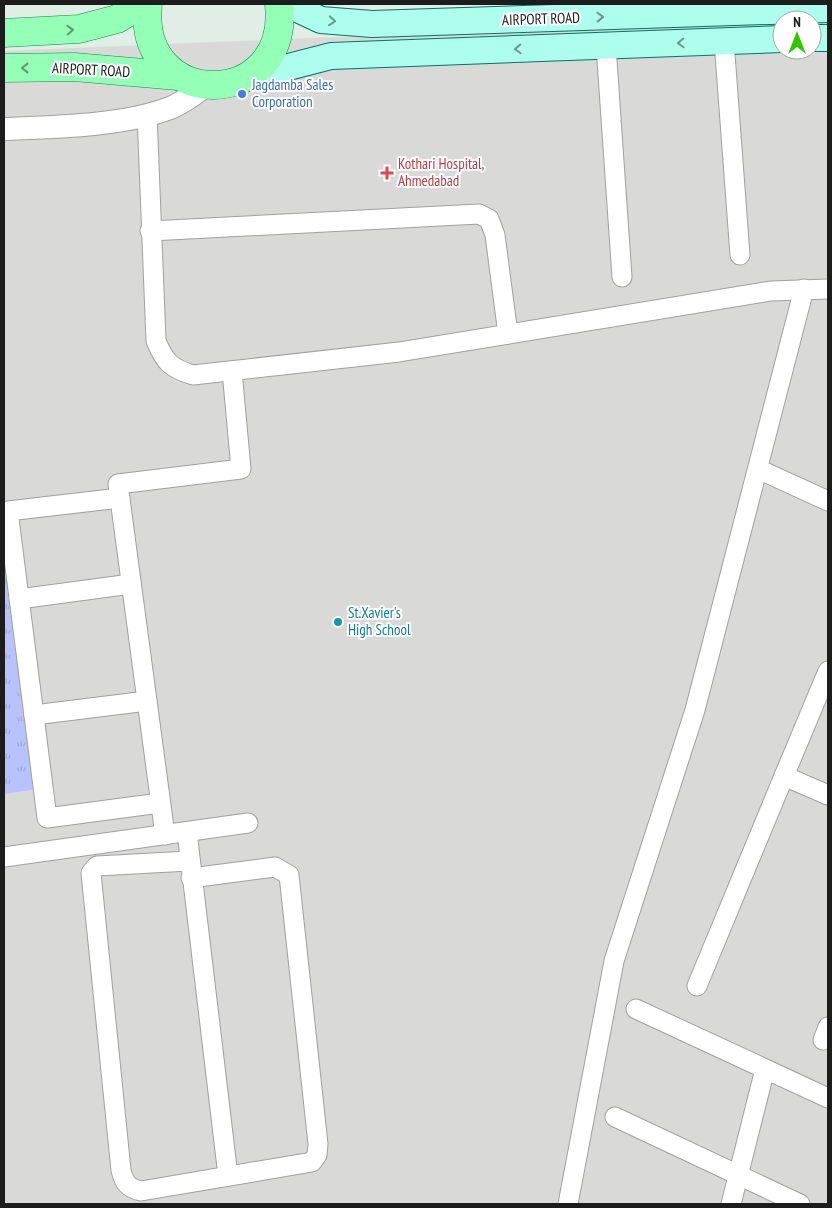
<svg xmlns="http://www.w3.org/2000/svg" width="832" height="1208" font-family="'PT Sans Narrow',sans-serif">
	<defs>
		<pattern id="park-tufts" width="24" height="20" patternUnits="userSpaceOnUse" patternTransform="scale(1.25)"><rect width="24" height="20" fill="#b8c3fd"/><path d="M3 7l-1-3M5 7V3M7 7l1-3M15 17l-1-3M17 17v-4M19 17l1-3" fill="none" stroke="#9ea7d8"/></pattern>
	</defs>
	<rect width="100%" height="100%" fill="#e0eee6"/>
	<path fill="#d9dad8" d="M828,21V1204H4V51L310,38L782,22V50H812V22Z"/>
	<path fill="url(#park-tufts)" d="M4,541L50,787L4,794Z"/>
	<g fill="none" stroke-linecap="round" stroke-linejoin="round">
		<g stroke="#a0a0a0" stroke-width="21">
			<g id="minor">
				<path d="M724,41L740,255"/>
				<path d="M606,46L622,277"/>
				<path d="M147,114L156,341C165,362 170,368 193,375L399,352L771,291L828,289"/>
				<path d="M150,231L479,214L489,219L495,235L508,334"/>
				<path d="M758,469L828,501"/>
				<path d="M120,498L8,511L47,818L160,803"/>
				<path d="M19,599L131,584"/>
				<path d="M34,715L147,701"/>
				<path d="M784,776L828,671"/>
				<path d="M187,832L228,1176"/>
				<path d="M165,835L118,484L241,469L232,371"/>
				<path d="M4,857L248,823"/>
				<path d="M189,861L97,866L91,873L121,1170C124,1183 128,1188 141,1191L312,1162L317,1155L318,1144L289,875L275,867L191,878"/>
				<path d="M697,986L784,776L828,795"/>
				<path d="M636,1009L828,1098"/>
				<path d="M823,1040L828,1027"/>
				<path d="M615,1117L800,1204"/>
				<path d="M568,1204L614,961L695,710L804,289"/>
				<path d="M731,1204L765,1069"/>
			</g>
		</g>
		<g stroke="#a0a0a0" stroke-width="24">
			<path id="tertiary" d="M4,129C54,127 123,126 170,108C183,103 195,93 206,86"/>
		</g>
		<g stroke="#007565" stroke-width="28">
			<g id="secondary">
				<path d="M287,4L321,20L372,24L828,9"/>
				<path d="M812,38H828"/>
				<path d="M246,78L331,56L782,39"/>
			</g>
		</g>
		<g stroke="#00933e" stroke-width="29">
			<g id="primary">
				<path d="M148,4C136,112 291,112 279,4"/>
				<path d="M4,33L79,29L117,19L142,4"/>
				<path d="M4,68L74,67L178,76"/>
			</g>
		</g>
		<use href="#minor" stroke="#fff" stroke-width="19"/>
		<use href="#tertiary" stroke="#fff" stroke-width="22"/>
		<use href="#secondary" stroke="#aefeee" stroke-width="26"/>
		<use href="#primary" stroke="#94ffb7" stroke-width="28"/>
	</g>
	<defs><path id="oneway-chevron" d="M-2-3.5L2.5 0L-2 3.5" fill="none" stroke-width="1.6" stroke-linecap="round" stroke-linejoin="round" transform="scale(1.25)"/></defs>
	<g stroke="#6c9890">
		<use href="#oneway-chevron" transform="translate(600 17) rotate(-2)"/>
		<use href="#oneway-chevron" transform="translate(332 21) rotate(5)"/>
		<use href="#oneway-chevron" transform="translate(681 43) rotate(178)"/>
		<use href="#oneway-chevron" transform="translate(518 49) rotate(178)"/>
	</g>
	<g stroke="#5e9971">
		<use href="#oneway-chevron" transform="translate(70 30) rotate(-3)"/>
		<use href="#oneway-chevron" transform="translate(25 68) rotate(180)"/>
	</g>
	<circle fill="#3f7fe0" stroke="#fff" stroke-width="2" cx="242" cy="94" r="5"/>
	<path fill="#e0444e" stroke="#fff" stroke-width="2" d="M384.5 165.5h5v5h5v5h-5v5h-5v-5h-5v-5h5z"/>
	<circle fill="#0f9aa8" stroke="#fff" stroke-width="2" cx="338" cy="622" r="5"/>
	<g text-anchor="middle" stroke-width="4" stroke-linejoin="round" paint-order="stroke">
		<g font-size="15" fill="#1c1c1c" stroke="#fff">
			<text transform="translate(541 19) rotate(-2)" y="5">AIRPORT ROAD</text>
			<text transform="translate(91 70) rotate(3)" y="5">AIRPORT ROAD</text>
		</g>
		<g font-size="15" fill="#366cbe" stroke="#fff" text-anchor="start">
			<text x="252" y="90">Jagdamba Sales<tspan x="252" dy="17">Corporation</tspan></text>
		</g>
		<g font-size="15" fill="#be3a42" stroke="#fff" text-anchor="start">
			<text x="398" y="169">Kothari Hospital,<tspan x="398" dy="17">Ahmedabad</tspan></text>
		</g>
		<g font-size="15" fill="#0d838f" stroke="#fff" text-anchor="start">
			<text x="348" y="618">St.Xavier's<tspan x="348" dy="17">High School</tspan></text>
		</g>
	</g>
	<rect width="832" height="1208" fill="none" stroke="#1c1c1c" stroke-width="10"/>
	<g transform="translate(797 35)"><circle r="24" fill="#ffffff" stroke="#a4a4a4"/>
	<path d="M0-4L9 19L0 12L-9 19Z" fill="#31c700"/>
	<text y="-8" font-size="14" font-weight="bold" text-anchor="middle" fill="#1c1c1c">N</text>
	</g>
</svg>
